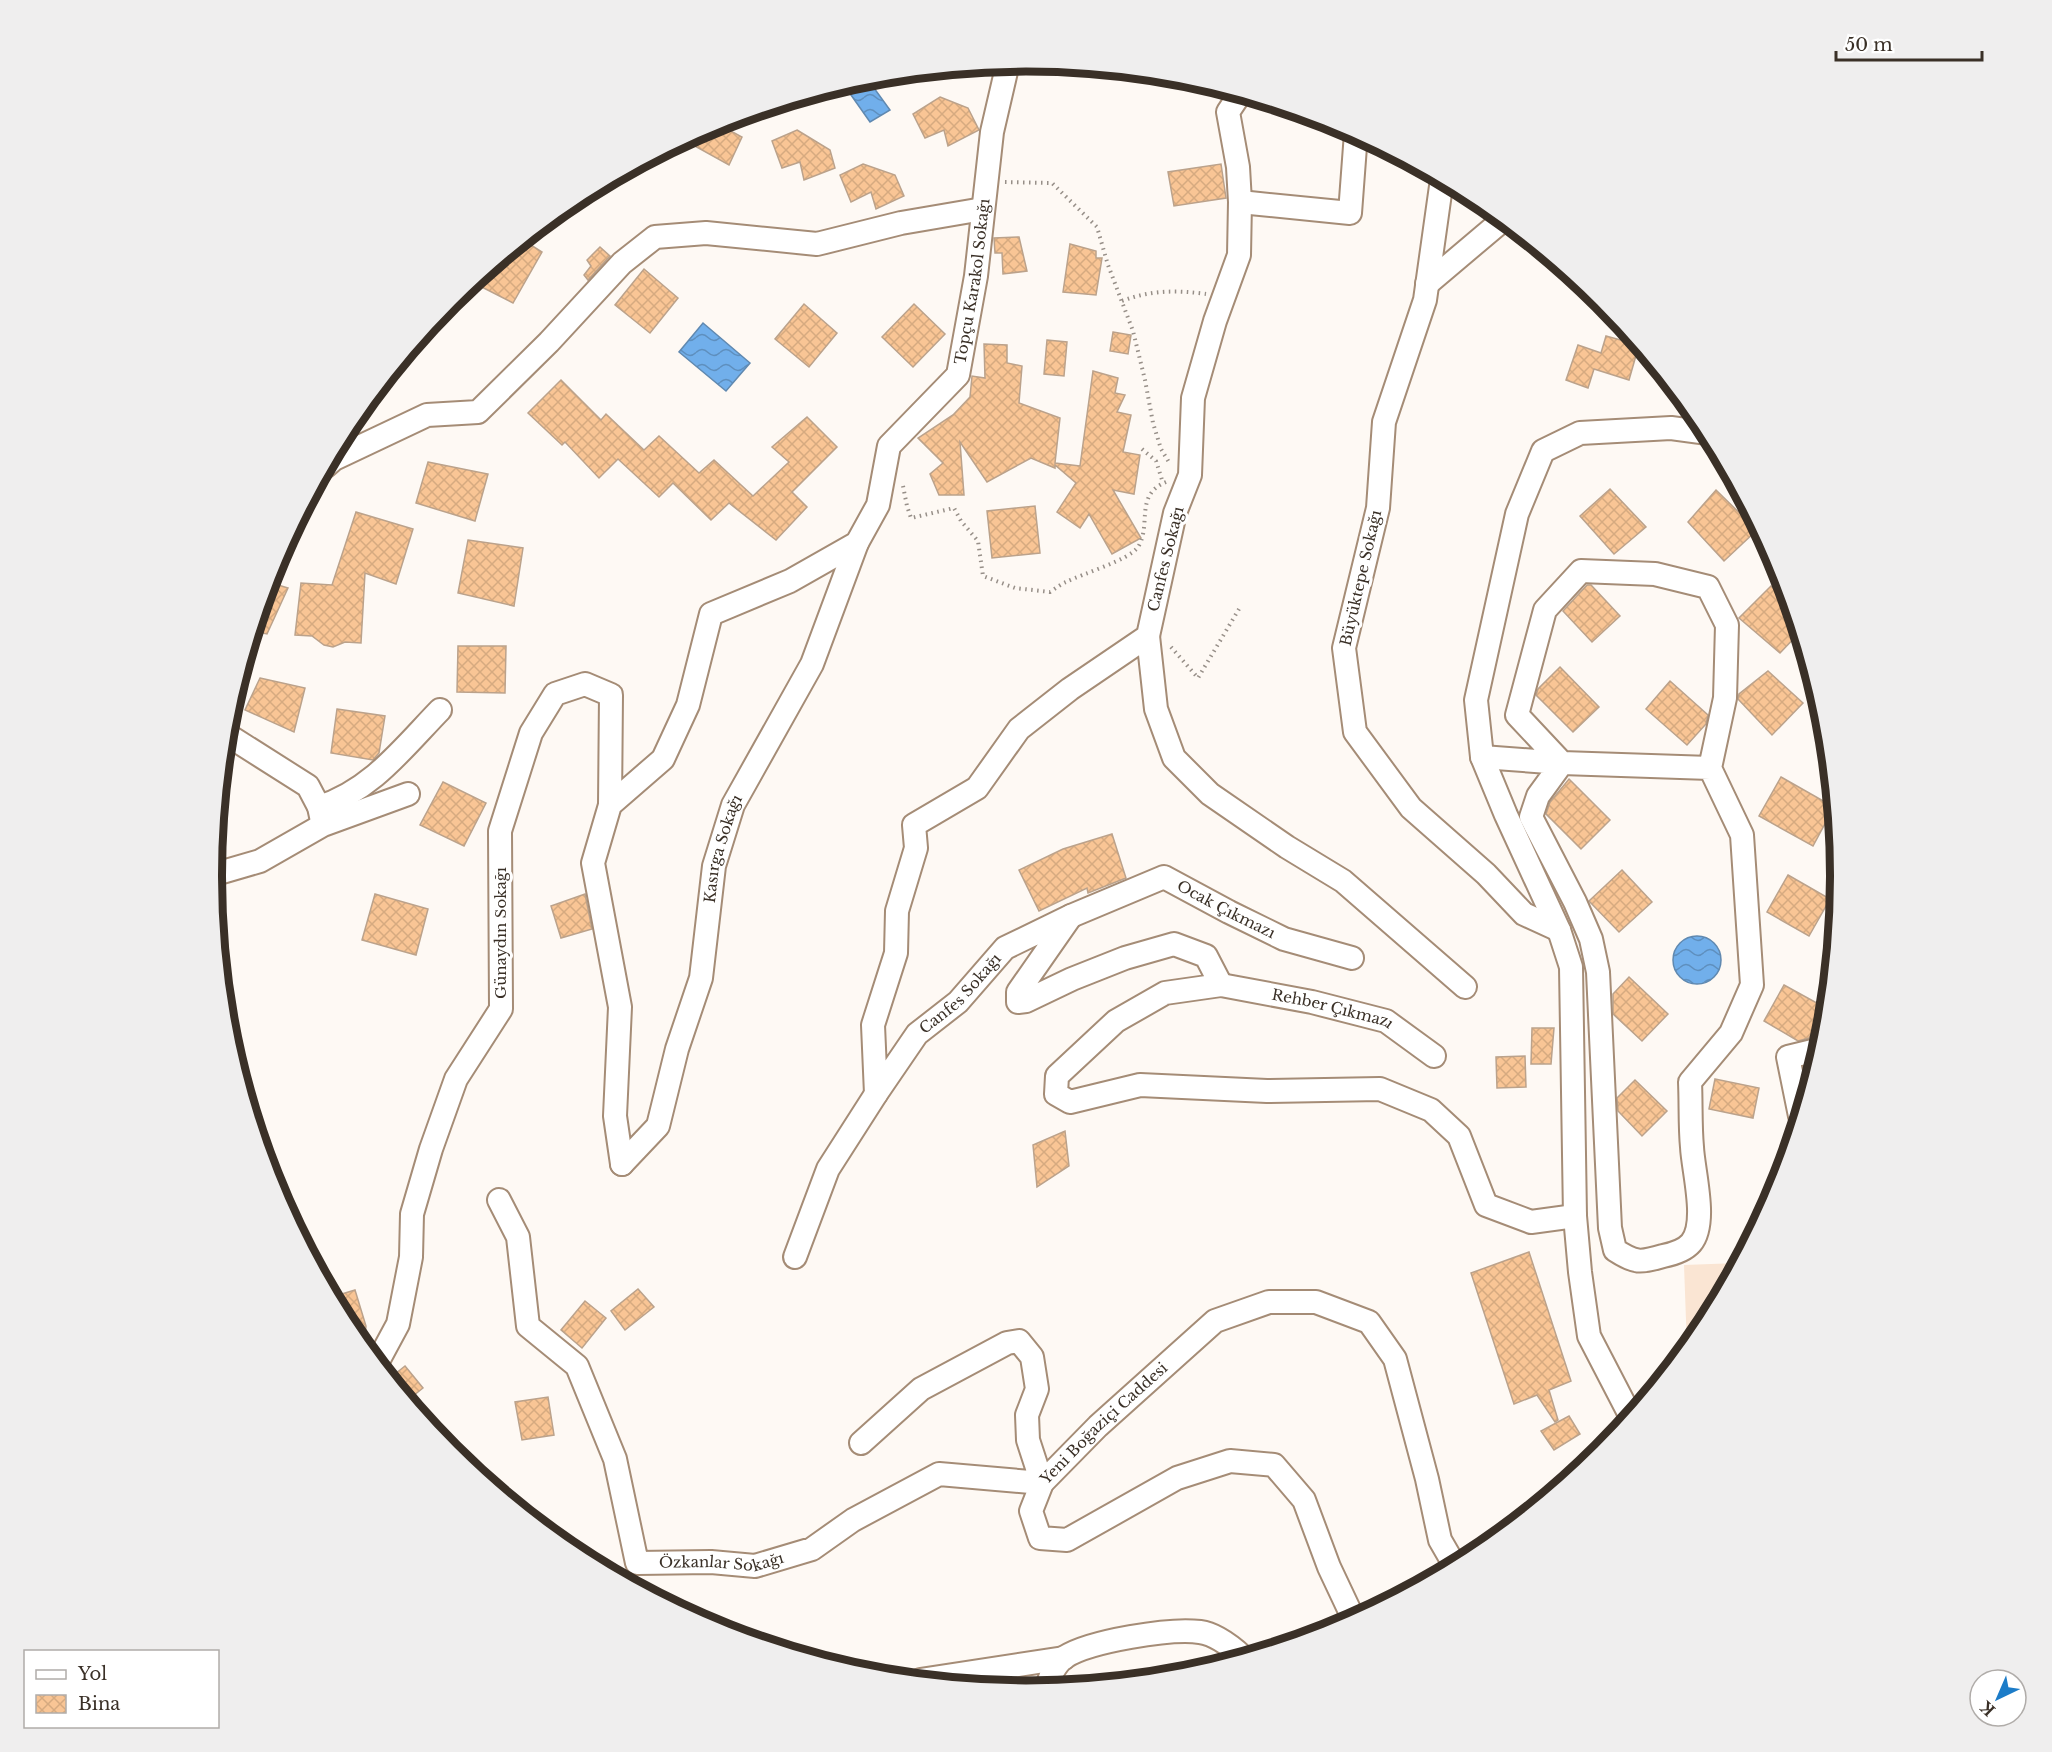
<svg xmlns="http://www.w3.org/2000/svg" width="2052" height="1752" font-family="'Libre Baskerville',serif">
	<defs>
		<pattern id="water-waves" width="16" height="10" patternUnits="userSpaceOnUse" patternTransform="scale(1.5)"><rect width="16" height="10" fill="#71afeb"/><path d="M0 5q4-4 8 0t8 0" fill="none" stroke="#5e8fbe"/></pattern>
		<pattern id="building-cross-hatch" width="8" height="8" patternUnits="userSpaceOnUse" patternTransform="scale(1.5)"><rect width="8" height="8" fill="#f9c595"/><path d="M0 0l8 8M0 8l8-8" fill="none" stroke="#d6aa80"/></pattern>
	</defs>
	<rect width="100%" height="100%" fill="#fef9f4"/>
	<path fill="#fae5d3" d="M1738,1263L1703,1329L1687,1348L1684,1265Z"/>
	<g fill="url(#water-waves)" stroke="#6089b0" stroke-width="1.5">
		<path d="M866,77L890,110L870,122L844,85Z"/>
		<path d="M703,323L750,363L726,391L679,352Z"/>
		<circle cx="1697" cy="960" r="24"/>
	</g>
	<g fill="url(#building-cross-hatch)" stroke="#bba28b" stroke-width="1.5">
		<path d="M940,97L968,108L979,130L948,146L944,130L925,138L913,114Z"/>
		<path d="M716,123L742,137L729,165L684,140Z"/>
		<path d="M797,130L830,150L835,168L804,180L800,162L782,168L772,141Z"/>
		<path d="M863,164L895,175L904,196L876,209L871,192L851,202L840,175Z"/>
		<path d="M1221,164L1226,198L1174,206L1168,172Z"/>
		<path d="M1019,237L1027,271L1003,274L1002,253H995L994,238Z"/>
		<path d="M523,240L542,252L513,303L472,282Z"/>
		<path d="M1070,244L1096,251V258H1102L1096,295L1063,292Z"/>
		<path d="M600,247L610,256L588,280L584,275L591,266L587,260Z"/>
		<path d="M644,269L678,298L650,333L615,305Z"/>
		<path d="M804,304L837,333L809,367L775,339Z"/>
		<path d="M914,304L945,334L913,367L882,337Z"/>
		<path d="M1113,332L1131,335L1128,354L1110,351Z"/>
		<path d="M1606,336L1639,345L1629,380L1594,369L1588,388L1566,380L1578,345L1601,353Z"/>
		<path d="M1047,340L1067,342L1064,376L1044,374Z"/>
		<path d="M984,344L1007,345V363L1022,366L1019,403L1060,418L1055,463L1080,466L1093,371L1118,378L1115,393L1125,395L1117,412L1131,415L1123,452L1140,455L1134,494L1113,490L1141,538L1112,554L1089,514L1080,528L1057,512L1076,483L1055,465V468L1031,458L987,482L960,442L964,495H939L930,474L943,463L918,438L953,415L970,397L972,376L985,378Z"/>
		<path d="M561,380L601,420L606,414L644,450L659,436L699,473L714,460L753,496L789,462L772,447L807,417L837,447L792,492L807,507L776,540L729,503L711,520L673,483L659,497L618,459L599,478L565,442L562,445L528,413Z"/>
		<path d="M428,462L488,474L475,521L416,503Z"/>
		<path d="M1610,489L1646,527L1614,554L1580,516Z"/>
		<path d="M1716,490L1757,530L1724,561L1688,522Z"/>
		<path d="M1035,506L1040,553L992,558L987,511Z"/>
		<path d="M356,512L413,529L396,584L365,573L361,643L345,642L333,647L324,645L312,636L295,635L301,583L332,585Z"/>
		<path d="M468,540L523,548L514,606L458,593Z"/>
		<path d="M268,582L288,588L267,634L253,631Z"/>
		<path d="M1587,585H1591L1620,616L1592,642L1563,611Z"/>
		<path d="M1771,586L1791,606L1799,633L1780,653L1739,618Z"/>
		<path d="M458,646H506L505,693L457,692Z"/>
		<path d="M1560,667L1599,707L1573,732L1536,695L1538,689Z"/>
		<path d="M1768,671L1803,703L1772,735L1738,699L1739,694Z"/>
		<path d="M260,678L305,688L294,732L245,710Z"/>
		<path d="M1670,681L1708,715L1706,724L1687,745L1646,709Z"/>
		<path d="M337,709L385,716L379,753L373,760L331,753Z"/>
		<path d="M1781,777L1834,807L1813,846L1759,816Z"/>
		<path d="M1569,779L1610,820L1581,849L1546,814L1550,802Z"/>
		<path d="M443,782L486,803L464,846L420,825Z"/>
		<path d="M1112,834L1126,878L1088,893L1087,888L1039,911L1019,870L1063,849Z"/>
		<path d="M1622,870L1652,902L1619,932L1589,901Z"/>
		<path d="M1788,875L1830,899L1809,936L1767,912Z"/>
		<path d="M375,894L428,909L416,955L362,940Z"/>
		<path d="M585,894L592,929L561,938L551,906Z"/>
		<path d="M1629,977L1668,1014L1642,1041L1613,1014V994Z"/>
		<path d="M1784,985L1826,1008L1809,1038L1798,1041L1764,1021Z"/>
		<path d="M1532,1028H1554L1551,1064H1531Z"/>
		<path d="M1525,1056L1526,1087L1497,1088L1496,1057Z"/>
		<path d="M1715,1079L1759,1088L1753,1118L1709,1109Z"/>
		<path d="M1635,1080L1667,1111L1642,1136L1618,1111L1617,1098Z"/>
		<path d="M1065,1131L1069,1166L1037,1187L1033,1145Z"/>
		<path d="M1529,1252L1571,1381L1549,1390L1558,1420L1555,1422L1537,1395L1514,1404L1471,1273Z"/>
		<path d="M638,1289L654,1307L625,1330L611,1311Z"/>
		<path d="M355,1290L366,1326L364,1347L349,1328L332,1297Z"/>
		<path d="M585,1301L606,1318L582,1348L561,1330Z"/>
		<path d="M405,1366L423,1388L408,1400L390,1378Z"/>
		<path d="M548,1397L554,1435L522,1440L515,1402Z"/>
		<path d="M1569,1416L1580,1434L1554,1450L1541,1431Z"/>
	</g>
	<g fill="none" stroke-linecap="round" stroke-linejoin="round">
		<g stroke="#a58c76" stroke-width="26">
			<g id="minor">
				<path id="s1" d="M1240,94L1228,112L1238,167L1240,202L1239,255L1215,321L1193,398L1190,475L1175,513L1148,636L1070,689L1019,729L977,788L914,825L916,848L897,911L896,953L873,1025L876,1094L917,1034L958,1002L1005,948L1071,916L1018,992V1002L1026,1001L1072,979L1125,958L1174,944L1206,956L1221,985L1165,993L1116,1021L1057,1076L1056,1094L1070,1102L1140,1085L1267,1091L1380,1089L1431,1110L1459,1136L1486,1205L1531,1222L1575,1216"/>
				<path d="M1442,179L1425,300L1384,422L1378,508L1344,648L1355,732L1411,808L1486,874L1524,914L1559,930"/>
				<path d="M1240,202L1350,213L1356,133"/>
				<path d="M1427,284L1504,219"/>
				<path d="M326,466L334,459L427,415L478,412L549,342L622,263L655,237L706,233L817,244L901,223L983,209"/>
				<path d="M1148,636L1156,709L1174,758L1210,794L1287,847L1343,881L1465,987"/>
				<path d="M226,734L308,786L319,807L322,821"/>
				<path d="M1482,757L1562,763L1710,768L1742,835L1752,985L1731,1033L1690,1082C1691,1104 1690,1126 1692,1147C1693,1171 1708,1223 1691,1243C1684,1251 1673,1254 1663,1256C1640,1263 1635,1263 1615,1250L1610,1228L1598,972L1591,939L1575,902L1531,817L1538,796L1562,763L1517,715L1545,610L1581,571L1655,574L1708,587L1727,625L1725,698L1710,768"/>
				<path d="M319,807C371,791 403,748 440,710"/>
				<path d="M212,875L260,861L323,825L408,794"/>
				<path id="s2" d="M1071,916L1164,877L1229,912L1284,939L1352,958"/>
				<path id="s3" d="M1221,985L1312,1002L1386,1021L1434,1056"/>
				<path d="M1800,1116L1788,1057L1821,1049"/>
				<path id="s4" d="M622,1164L615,1116L620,1007L593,863L610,805L663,759L688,705L711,614L790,581L857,543L878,505L889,446L958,375L976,276L992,132L1008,63"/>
				<path id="s5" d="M622,1164L658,1126L677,1049L701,978L714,866L733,805L812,664L857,543"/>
				<path id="s6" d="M499,1200L518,1237L528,1326L577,1366L615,1459L637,1563L711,1562L755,1566L812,1549L853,1520L939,1474L1042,1483L1028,1440L1027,1415L1037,1389L1032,1357L1019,1341L1007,1343L921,1389L861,1443"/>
				<path d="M795,1257L828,1169L876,1094"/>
				<path d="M377,1363L398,1324L411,1257L412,1214L431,1149L456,1079L501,1009L500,831L531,733L555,694L585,684L611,695L610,805"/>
				<path d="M1631,1417L1589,1336L1580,1272L1575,1216L1571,967L1559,930L1506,815L1482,757L1476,700L1517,514L1543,451L1580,433L1671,428L1708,433"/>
				<path id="s7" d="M1354,1620L1329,1567L1304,1500L1274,1465L1230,1461L1177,1478L1067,1540L1040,1538L1031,1511L1042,1483L1098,1426L1215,1321L1269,1302H1316L1369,1322L1395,1359L1427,1479L1440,1540L1455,1566"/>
				<path d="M920,1680L1064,1658"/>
				<path d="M1048,1688C1048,1678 1056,1663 1065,1657C1090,1641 1170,1628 1200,1632C1216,1634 1232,1647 1243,1657"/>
			</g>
		</g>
		<g stroke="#978f88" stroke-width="4" stroke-dasharray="1.5 4.5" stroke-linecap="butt">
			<path d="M1005,182L1052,183L1097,227L1108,265L1133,331L1145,380L1153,423L1161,449L1170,464"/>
			<path d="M1122,301C1151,290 1176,290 1206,294"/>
			<path d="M1142,449L1156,461L1163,483"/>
			<path d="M903,486L907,506L911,518L954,508L961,521L978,541L983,576L1015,588L1050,592C1056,588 1061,584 1066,582C1082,574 1129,560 1138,547C1152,525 1134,495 1166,482"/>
			<path d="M1171,647L1198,678L1239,609"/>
		</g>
		<use href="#minor" stroke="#fff" stroke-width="22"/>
	</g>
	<g text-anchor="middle" stroke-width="6" stroke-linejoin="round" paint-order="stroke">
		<g font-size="15" fill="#3a3027" stroke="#fff">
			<text dy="5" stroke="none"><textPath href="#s4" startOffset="1048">Topçu Karakol Sokağı</textPath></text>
			<text transform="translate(1166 559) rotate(-76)" y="5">Canfes Sokağı</text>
			<text transform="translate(1361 578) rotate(-77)" y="5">Büyüktepe Sokağı</text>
			<text dy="5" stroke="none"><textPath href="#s5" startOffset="338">Kasırga Sokağı</textPath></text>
			<text dy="5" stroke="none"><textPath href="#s2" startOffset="171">Ocak Çıkmazı</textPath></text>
			<text transform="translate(501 933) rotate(-90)" y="5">Günaydın Sokağı</text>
			<text dy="5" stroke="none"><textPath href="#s1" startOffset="1272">Canfes Sokağı</textPath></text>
			<text dy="5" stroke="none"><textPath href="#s3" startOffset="114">Rehber Çıkmazı</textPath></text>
			<text dy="5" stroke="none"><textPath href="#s7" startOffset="574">Yeni Boğaziçi Caddesi</textPath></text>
			<text dy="5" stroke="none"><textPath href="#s6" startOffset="486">Özkanlar Sokağı</textPath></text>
		</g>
	</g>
	<path d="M0 0H2052V1752H0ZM222 876a804 804 0 1 1 1608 0a804 804 0 1 1-1608 0Z" fill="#efeeee" fill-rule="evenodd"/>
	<path fill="none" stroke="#3a3027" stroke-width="8" d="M222 876a804 804 0 1 1 1608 0a804 804 0 1 1-1608 0Z"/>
	<rect x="24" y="1650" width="195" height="78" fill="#ffffff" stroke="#b0aca9" stroke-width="1.5"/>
	<rect x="36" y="1670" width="30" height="9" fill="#ffffff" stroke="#b0aca9" stroke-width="1.5"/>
	<text x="78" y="1680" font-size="18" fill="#3a3027">Yol</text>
	<rect x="36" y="1695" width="30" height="18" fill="url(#building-cross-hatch)" stroke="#b0aca9" stroke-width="1.5"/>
	<text x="78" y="1710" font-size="18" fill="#3a3027">Bina</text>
	<g transform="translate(1998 1698) rotate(224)"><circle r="28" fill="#ffffff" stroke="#b0aca9" stroke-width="1.5"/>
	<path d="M0-4.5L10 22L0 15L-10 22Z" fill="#1c7cc8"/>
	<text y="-9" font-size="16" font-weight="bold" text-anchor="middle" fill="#3a3027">K</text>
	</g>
	<path d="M1836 51v9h146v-9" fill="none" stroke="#3a3027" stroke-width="3"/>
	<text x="1845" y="51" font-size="18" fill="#3a3027" stroke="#ffffff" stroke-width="4.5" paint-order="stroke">50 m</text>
</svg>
